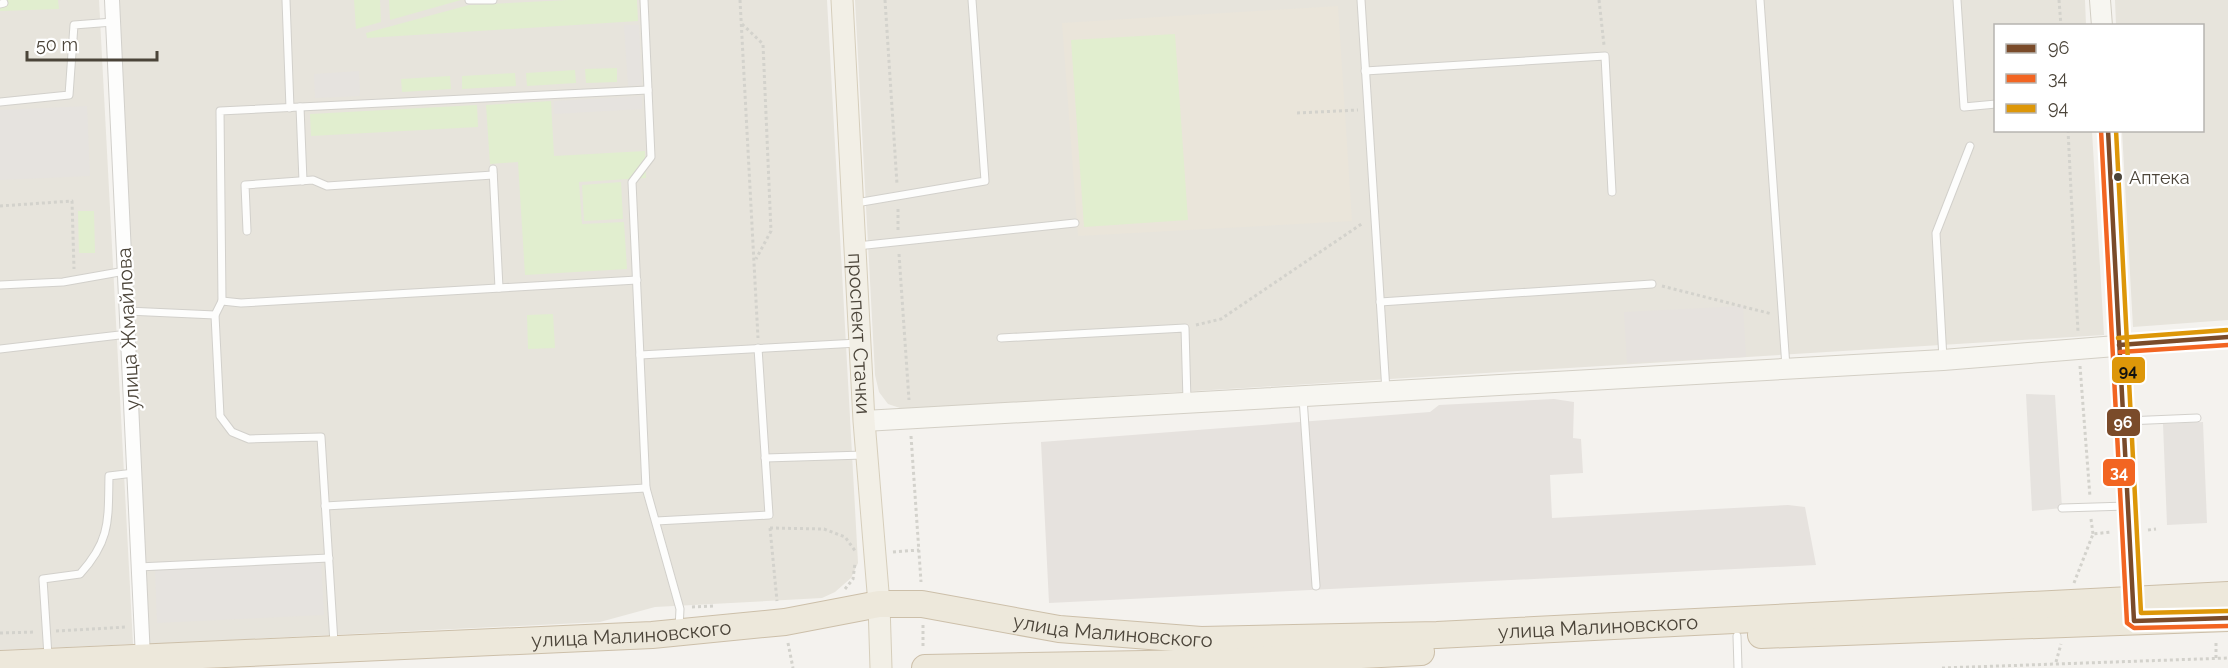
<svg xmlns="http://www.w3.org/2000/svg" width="2228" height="668" font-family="Raleway,sans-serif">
	<rect width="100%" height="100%" fill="#f4f2ee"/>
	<g fill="#e7e4dc">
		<path d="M0,0H99L133,644L0,650Z"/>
		<path d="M119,0H827L858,563L851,578L835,592L822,598L655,607L600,622L146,644Z"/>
		<path d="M855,0H2085L2086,25L1996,26V130L2092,131L2104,335L903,409L888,404L879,392L875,375Z"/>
		<path d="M2115,0H2228V320L2133,327L2122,131L2202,130V26L2116,25Z"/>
	</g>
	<g fill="#e6e2de">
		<path d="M1743,306L1746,357L1627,363L1624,312Z"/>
		<path d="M1554,399L1574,402L1573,438L1581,439L1583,473L1550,475L1552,518L1788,505L1805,507L1816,565L1049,603L1041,442L1430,412L1439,405Z"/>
	</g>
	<path fill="#eae5da" d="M1338,6L1352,221L1078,236L1062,23Z"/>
	<g fill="#e1eecf">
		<path d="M0,0H58L59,9L0,11Z"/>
		<path d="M354,0H380L381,22L356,29Z"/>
		<path d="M389,0H461L390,20Z"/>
		<path d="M568,0H637L638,21L367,38L366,33L469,5Z"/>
		<path d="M1175,34L1188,220L1084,227L1071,40Z"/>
		<path d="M617,68V82L586,83L585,69Z"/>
		<path d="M575,70L576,83L527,86L526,73Z"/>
		<path d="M515,73L516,86L462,89V76Z"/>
		<path d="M450,76L451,89L402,92L401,79Z"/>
		<path d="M551,101L554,156L645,151L646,178L579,182L582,224L624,222L627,269L525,275L518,162L490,164L486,105Z"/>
		<path d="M477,105L478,127L311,136L310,114Z"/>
		<path d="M621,182L623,219L584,221L582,185Z"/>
		<path d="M78,211H94L95,253H79Z"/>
		<path d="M553,314L555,348L528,349L527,315Z"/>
	</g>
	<g fill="#e6e3df">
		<path d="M624,25H639L642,85L628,86Z"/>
		<path d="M359,71L360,96L315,98L314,74Z"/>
		<path d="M642,96V109L554,114V101Z"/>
		<path d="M87,106L90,176L0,180V110Z"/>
		<path d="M2026,394L2055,395L2062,508L2032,511Z"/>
		<path d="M2203,422L2207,523L2167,525L2163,424Z"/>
		<path d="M321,562L324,615L157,623L155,570Z"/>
	</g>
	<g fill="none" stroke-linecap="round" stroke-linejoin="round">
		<g stroke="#d2d0cb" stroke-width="9">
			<g id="lane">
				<path d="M286,0L290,108"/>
				<path d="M469,0H493"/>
				<path d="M644,0L651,157L632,182L646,488L680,609L679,628"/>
				<path d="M1361,0L1386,391"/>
				<path d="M1760,0L1786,367"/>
				<path d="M1957,0L1964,107L1996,104"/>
				<path d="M0,4L4,3"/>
				<path d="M1365,71L1605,56L1612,192"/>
				<path d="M0,102L69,95L74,25L113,22"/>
				<path d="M300,107L303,181"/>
				<path d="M493,169L499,288"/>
				<path d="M856,203L985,181L972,0"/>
				<path d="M247,231L245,185L313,180L327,186L493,175"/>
				<path d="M857,246L1075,223"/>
				<path d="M0,285L63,282L125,271"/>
				<path d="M222,301L220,111L648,90"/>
				<path d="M1380,302L1652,284"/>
				<path d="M127,311L215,315L222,301L241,303L637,280"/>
				<path d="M215,315L220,416L232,432L249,439L321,437L334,643"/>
				<path d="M1001,338L1185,328L1187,401"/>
				<path d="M0,349L128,334"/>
				<path d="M640,355L858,343"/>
				<path d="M1943,359L1936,233L1970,146"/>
				<path d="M1303,398L1316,586"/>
				<path d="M2126,421L2197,418"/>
				<path d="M765,458L864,455"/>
				<path d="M325,506L646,488"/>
				<path d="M2062,508L2127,506"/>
				<path d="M656,521L769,515L758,348"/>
				<path d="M138,567L329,558"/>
				<path d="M1737,636L1738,668"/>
				<path d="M48,656L43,579L80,574C111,540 108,520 109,476L134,473"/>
			</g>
		</g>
		<g stroke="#d2d0cb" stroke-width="16">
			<path id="street" d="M112,0L143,658"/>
		</g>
		<g stroke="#d3cfc5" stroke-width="22">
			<g id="secondary">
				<path d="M2100,0L2102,26"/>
				<path d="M2108,130L2134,613"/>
				<path d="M864,421L1943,360L2228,337"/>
			</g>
		</g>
		<g stroke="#d6cebb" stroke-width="23">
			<g id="primary">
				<path id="s1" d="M842,0L864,421L879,604L881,668"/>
			</g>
		</g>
		<g stroke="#ccbfa9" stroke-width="28">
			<g id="highway">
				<path d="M1761,635L2228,618"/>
				<path id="s2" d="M0,664L652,635L785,622L879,604H922L1059,629L1201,640L1437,635L2228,595"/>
				<path d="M925,668L1202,663L1421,652"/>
			</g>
		</g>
		<g stroke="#d3d2cc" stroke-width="3" stroke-dasharray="3 3" stroke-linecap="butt">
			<path d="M740,0L758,338"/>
			<path d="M885,0L897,184"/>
			<path d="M1599,0L1604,45"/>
			<path d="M2059,0L2061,26"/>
			<path d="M742,24L763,44L771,231L756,259"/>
			<path d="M1297,113L1358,110"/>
			<path d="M2068,130L2078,332"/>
			<path d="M0,206L72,201L74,269"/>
			<path d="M898,209V232"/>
			<path d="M899,254L909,400"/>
			<path d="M1662,286L1772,314"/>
			<path d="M1196,325L1221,319L1363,223"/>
			<path d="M2080,366L2090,497"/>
			<path d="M911,436L921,582"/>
			<path d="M2091,519L2093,534"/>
			<path d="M770,528L824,529L845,537L856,552"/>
			<path d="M770,528L777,601"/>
			<path d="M2148,530L2156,529"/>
			<path d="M893,552L919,550"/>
			<path d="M2074,583L2093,534L2111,532"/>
			<path d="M845,589L853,579L855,563"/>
			<path d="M692,607L715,606"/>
			<path d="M923,625V648"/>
			<path d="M56,631L127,627"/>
			<path d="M0,633L35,632"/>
			<path d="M788,643L793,668"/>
			<path d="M2216,658V640"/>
			<path d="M2056,662L2061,644"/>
			<path d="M1942,668L2228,658"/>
		</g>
		<use href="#lane" stroke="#fdfdfc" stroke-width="7"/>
		<use href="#street" stroke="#fdfdfc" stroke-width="14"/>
		<use href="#secondary" stroke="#f7f6f1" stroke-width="20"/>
		<use href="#primary" stroke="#f2efe6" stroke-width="21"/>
		<use href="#highway" stroke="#ede8db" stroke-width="26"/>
		<g stroke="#fff" stroke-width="9">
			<g id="bus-1">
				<path d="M2108,130L2134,621L2228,618"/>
				<path d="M2119,345L2228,337"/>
			</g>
		</g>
		<g stroke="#fff" stroke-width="9">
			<g id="bus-2">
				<path d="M2101,130L2127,623L2134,628L2228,626"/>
				<path d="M2120,352L2228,345"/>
			</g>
		</g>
		<g stroke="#fff" stroke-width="9">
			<g id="bus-3">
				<path d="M2116,130L2141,613L2228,611"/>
				<path d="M2118,338L2227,330"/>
			</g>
		</g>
		<use href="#bus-1" stroke="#7a4b2a" stroke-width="4.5"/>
		<use href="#bus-2" stroke="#f26522" stroke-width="4.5"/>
		<use href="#bus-3" stroke="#dd9709" stroke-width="4.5"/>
	</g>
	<circle fill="#4b4439" stroke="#fff" stroke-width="2" cx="2118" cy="177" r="5"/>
	<g text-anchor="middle" stroke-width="4.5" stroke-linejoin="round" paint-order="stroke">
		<g font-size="18" fill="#4b4439" stroke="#fff" text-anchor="start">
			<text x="2129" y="184">Аптека</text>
		</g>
		<g font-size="20" fill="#4b4439" stroke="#fff">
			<text transform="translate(128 329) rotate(-93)" y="7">улица Жмайлова</text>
			<text dy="7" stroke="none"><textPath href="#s1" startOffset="334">проспект Стачки</textPath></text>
			<text dy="7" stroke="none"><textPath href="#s2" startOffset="1604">улица Малиновского</textPath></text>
			<text dy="7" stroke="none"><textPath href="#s2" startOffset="1118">улица Малиновского</textPath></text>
			<text dy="7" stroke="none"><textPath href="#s2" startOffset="632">улица Малиновского</textPath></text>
		</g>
	</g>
	<g stroke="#fff" stroke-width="2">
		<rect x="2111" y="356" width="35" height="28" rx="6" fill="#dd9709"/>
		<rect x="2106" y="408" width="35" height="29" rx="6" fill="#7a4b2a"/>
		<rect x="2102" y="458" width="34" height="29" rx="6" fill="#f26522"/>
	</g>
	<g font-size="16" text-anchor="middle" font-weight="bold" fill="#fff">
		<text x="2123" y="428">96</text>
		<text x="2119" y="478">34</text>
	</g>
	<g font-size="16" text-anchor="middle" font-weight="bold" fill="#111">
		<text x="2128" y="376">94</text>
	</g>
	<rect x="1994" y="24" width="210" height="108" fill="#ffffff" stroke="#b7b4b0" stroke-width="1.5"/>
	<rect x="2006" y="44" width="30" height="9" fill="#7a4b2a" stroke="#b7b4b0" stroke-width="1.5"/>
	<text x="2048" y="54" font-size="18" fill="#4b4439">96</text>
	<rect x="2006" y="74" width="30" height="9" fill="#f26522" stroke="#b7b4b0" stroke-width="1.5"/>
	<text x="2048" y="84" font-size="18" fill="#4b4439">34</text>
	<rect x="2006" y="104" width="30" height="9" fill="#dd9709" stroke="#b7b4b0" stroke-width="1.5"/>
	<text x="2048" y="114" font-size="18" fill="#4b4439">94</text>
	<path d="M27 51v9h130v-9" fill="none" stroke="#4b4439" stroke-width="3"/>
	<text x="36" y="51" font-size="18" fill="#4b4439" stroke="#ffffff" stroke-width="4.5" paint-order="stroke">50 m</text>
</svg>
